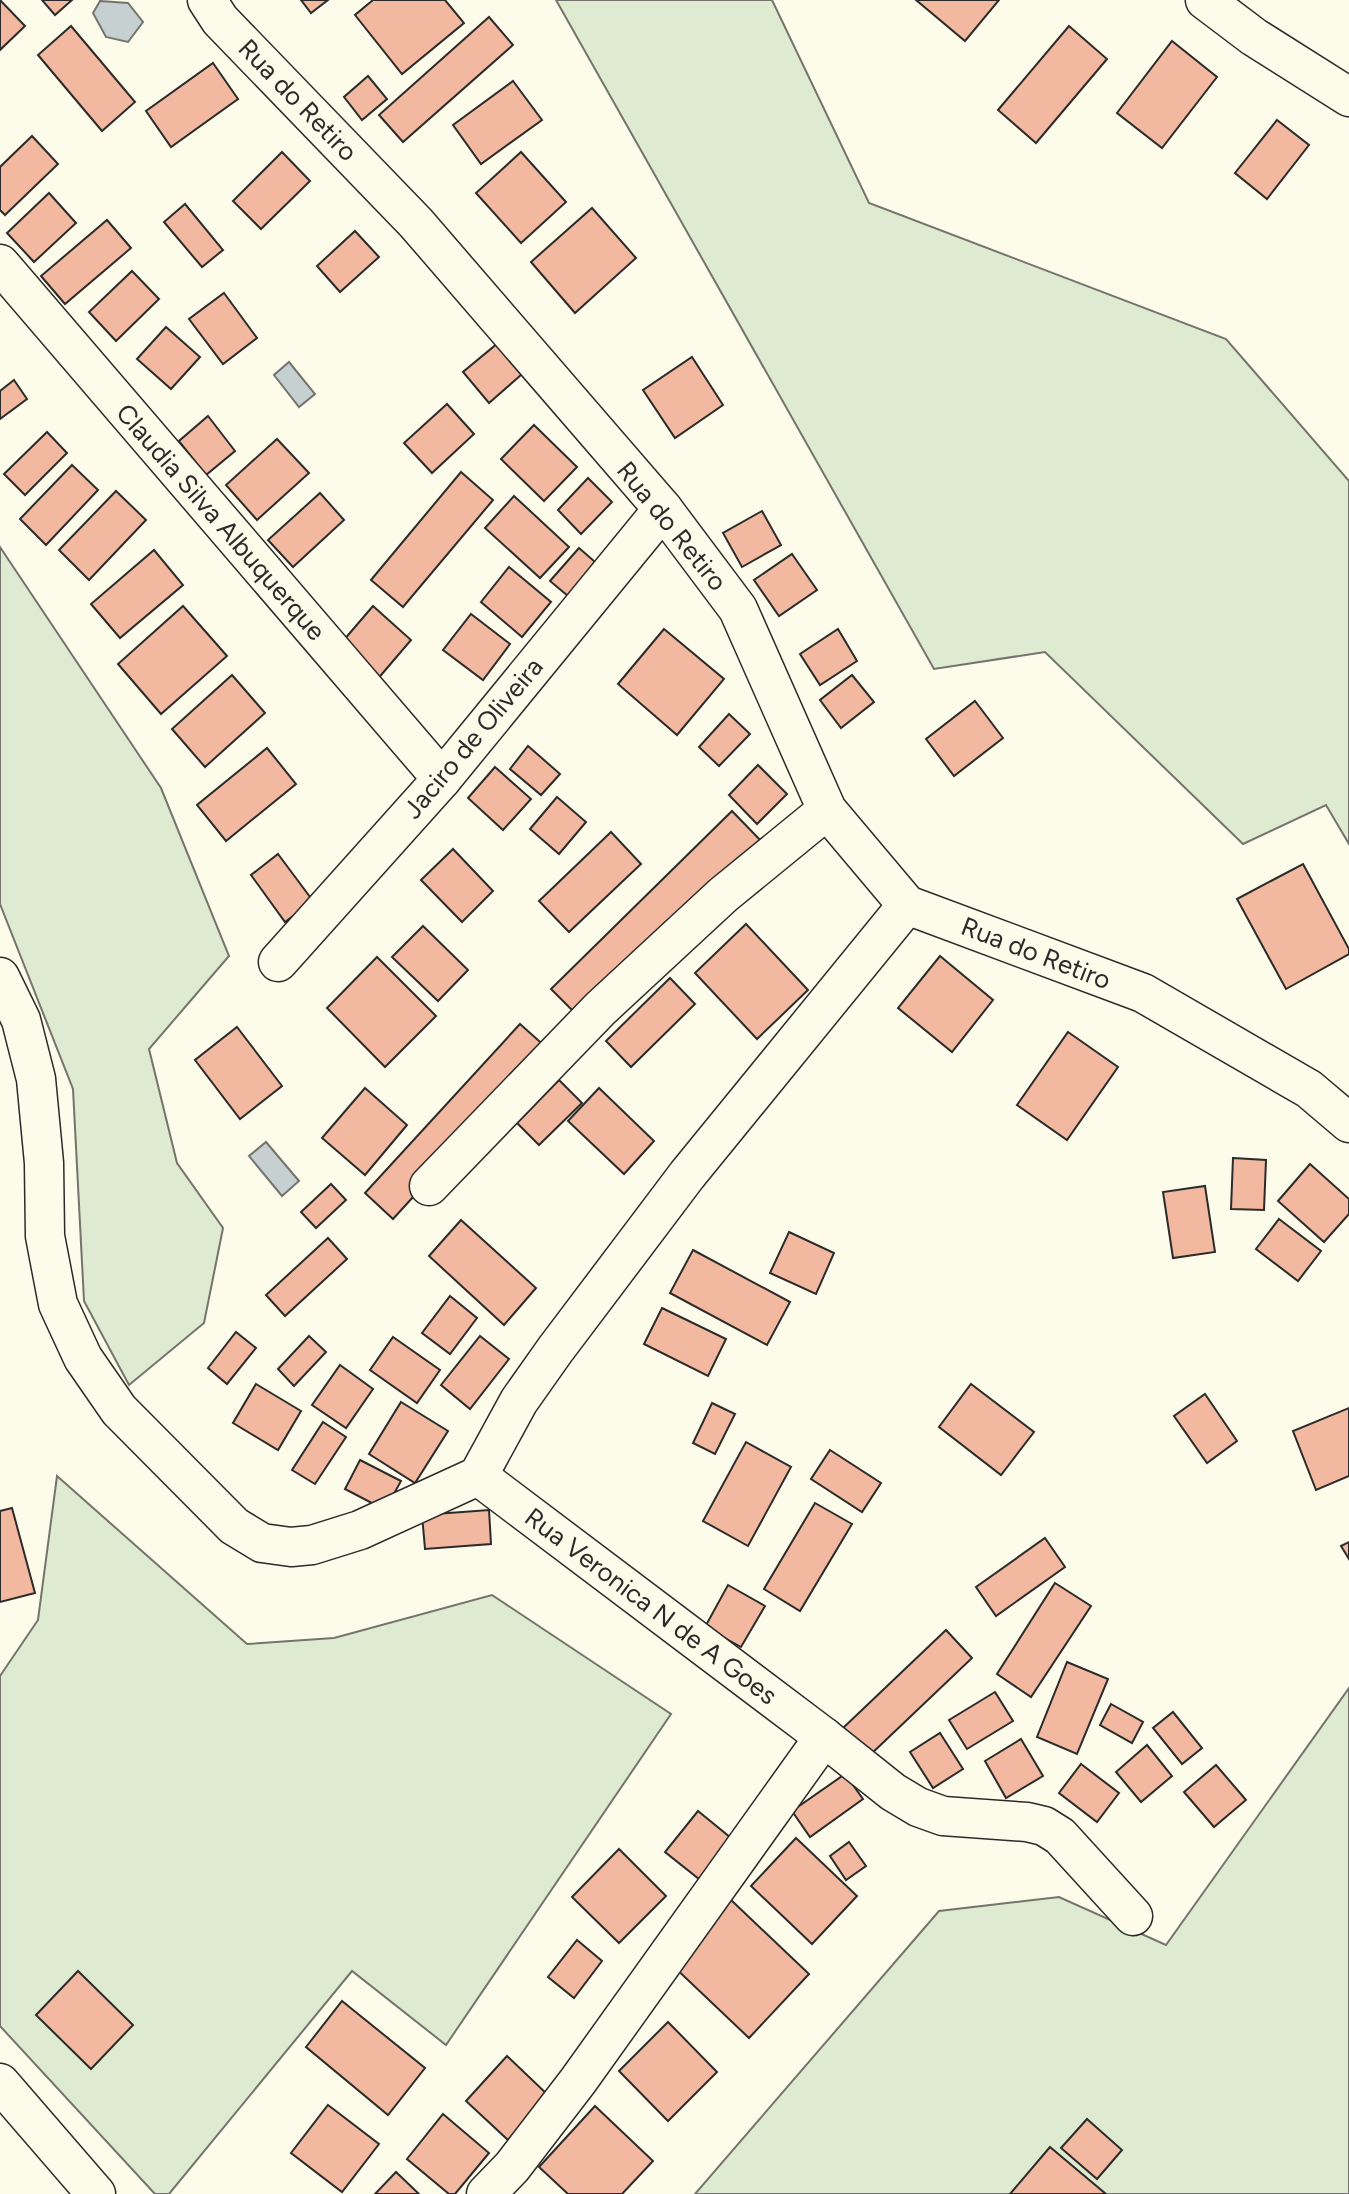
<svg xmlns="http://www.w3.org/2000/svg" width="1349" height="2194" font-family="Figtree,sans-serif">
	<rect width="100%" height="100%" fill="#fdfbea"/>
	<g fill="#deebd1" stroke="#74746e" stroke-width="2">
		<path d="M556,0H772L869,203L1226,339L1349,481V844L1326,805L1243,844L1045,652L934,669Z"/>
		<path d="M0,547L161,788L229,956L149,1049L177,1163L223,1228L204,1323L129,1385L84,1301L73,1089L0,904Z"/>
		<path d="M57,1476L247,1644L334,1638L492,1595L671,1714L446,2045L352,1971L169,2194H155L0,2026V1676L38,1620Z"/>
		<path d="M1349,1688V2194H695L939,1911L1059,1897L1166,1945Z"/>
	</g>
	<g fill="#c7d0d0" stroke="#74746e" stroke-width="2">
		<path d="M100,1L128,3L143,22L128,42L106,37L93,13Z"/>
		<path d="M289,362L315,394L299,407L274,375Z"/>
		<path d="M266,1142L299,1181L282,1196L249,1156Z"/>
	</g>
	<g fill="#f2b8a0" stroke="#2b2b2b" stroke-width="2">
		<path d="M0,0L25,26L0,50Z"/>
		<path d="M42,0H72L55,15Z"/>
		<path d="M301,0H328L311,13Z"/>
		<path d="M373,0H445L464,23L402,74L355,15Z"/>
		<path d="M916,0H999L965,41Z"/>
		<path d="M489,17L513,45L403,142L379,115Z"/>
		<path d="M71,26L135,102L102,131L38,55Z"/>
		<path d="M1069,26L1107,59L1036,143L998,110Z"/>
		<path d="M1172,41L1217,77L1162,148L1117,113Z"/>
		<path d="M213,63L238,99L171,147L146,111Z"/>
		<path d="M368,76L387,99L362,120L344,97Z"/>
		<path d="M513,81L542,120L481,164L453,125Z"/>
		<path d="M1277,120L1309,145L1267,199L1235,173Z"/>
		<path d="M32,136L58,164L5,215L0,210V167Z"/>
		<path d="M282,152L310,181L261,229L233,201Z"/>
		<path d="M521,152L566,202L521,243L476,193Z"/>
		<path d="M49,193L76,223L34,262L7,233Z"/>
		<path d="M185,204L223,250L202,267L164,222Z"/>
		<path d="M592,208L636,258L575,313L531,262Z"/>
		<path d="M107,220L131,248L65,304L41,276Z"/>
		<path d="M355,231L379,257L340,292L317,266Z"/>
		<path d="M132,271L159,299L116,341L89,312Z"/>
		<path d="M224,293L257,338L223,364L189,319Z"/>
		<path d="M166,327L200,357L171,389L137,359Z"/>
		<path d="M504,338L529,368L489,403L463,372Z"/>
		<path d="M692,357L723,405L675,438L643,390Z"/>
		<path d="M14,380L27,399L0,419V391Z"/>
		<path d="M447,404L474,434L432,473L404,443Z"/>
		<path d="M208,416L235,451L206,475L179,441Z"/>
		<path d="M534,425L577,467L544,501L501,459Z"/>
		<path d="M47,432L67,453L25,495L4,474Z"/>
		<path d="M277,439L309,473L257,520L226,485Z"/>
		<path d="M72,465L98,490L46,545L20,519Z"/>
		<path d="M461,472L493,500L403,607L371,580Z"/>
		<path d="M588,478L612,502L581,534L558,510Z"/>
		<path d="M116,491L146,520L89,580L59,550Z"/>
		<path d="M320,493L344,520L293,567L268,540Z"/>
		<path d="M514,496L569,547L540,578L485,528Z"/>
		<path d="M762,511L781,545L742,567L723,533Z"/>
		<path d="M579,548L602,568L574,601L550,581Z"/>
		<path d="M154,550L183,585L120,638L91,604Z"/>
		<path d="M792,554L817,590L779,616L754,580Z"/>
		<path d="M509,567L551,602L522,637L481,602Z"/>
		<path d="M183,606L227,656L161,714L118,664Z"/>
		<path d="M373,606L411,640L376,681L337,648Z"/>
		<path d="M471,614L510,644L483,680L443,650Z"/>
		<path d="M664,629L724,679L677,735L618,684Z"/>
		<path d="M838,629L857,661L820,685L800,654Z"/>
		<path d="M232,675L265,713L205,767L172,729Z"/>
		<path d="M852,675L874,702L841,728L820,700Z"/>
		<path d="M975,701L1003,738L954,776L926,739Z"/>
		<path d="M729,714L750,734L719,766L699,747Z"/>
		<path d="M528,746L560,774L541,795L510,769Z"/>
		<path d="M267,748L296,784L226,841L197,805Z"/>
		<path d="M758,765L787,794L757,824L729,795Z"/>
		<path d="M495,767L531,799L503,830L468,798Z"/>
		<path d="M557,797L586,822L559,854L530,829Z"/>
		<path d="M732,811L764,844L583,1021L551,989Z"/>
		<path d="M611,832L641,864L569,932L539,901Z"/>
		<path d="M453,849L493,891L462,922L421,880Z"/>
		<path d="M278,854L313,901L285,922L251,875Z"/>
		<path d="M1303,864L1349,949V954L1286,989L1237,899Z"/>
		<path d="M746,924L808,990L757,1039L695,973Z"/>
		<path d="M423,926L468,970L438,1001L392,957Z"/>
		<path d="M940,956L993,1000L952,1052L898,1008Z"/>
		<path d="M377,957L436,1016L385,1067L327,1008Z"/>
		<path d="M670,978L695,1004L631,1067L606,1041Z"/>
		<path d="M520,1024L548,1049L393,1219L365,1193Z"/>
		<path d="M237,1027L282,1086L240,1119L195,1060Z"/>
		<path d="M1068,1032L1118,1067L1067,1140L1017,1105Z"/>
		<path d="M559,1080L582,1103L539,1145L517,1123Z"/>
		<path d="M365,1088L407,1125L365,1175L322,1138Z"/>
		<path d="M599,1088L654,1141L624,1174L568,1121Z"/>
		<path d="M1233,1158L1266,1160L1264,1210L1231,1209Z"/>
		<path d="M1310,1164L1349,1199V1214L1324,1242L1278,1201Z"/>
		<path d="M331,1184L346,1200L316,1228L301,1212Z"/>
		<path d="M1205,1186L1215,1252L1173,1258L1163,1192Z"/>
		<path d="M1279,1219L1321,1251L1298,1281L1256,1249Z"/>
		<path d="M461,1220L536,1288L504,1325L429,1256Z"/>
		<path d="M789,1232L834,1253L816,1294L770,1273Z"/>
		<path d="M328,1238L347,1259L285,1316L266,1295Z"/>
		<path d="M693,1250L790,1302L767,1345L670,1293Z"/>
		<path d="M450,1296L477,1318L450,1354L422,1333Z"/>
		<path d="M662,1308L726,1339L708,1376L644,1344Z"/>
		<path d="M236,1332L256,1348L227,1384L208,1368Z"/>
		<path d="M309,1336L326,1352L294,1386L278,1369Z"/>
		<path d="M480,1336L509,1359L470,1409L441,1385Z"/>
		<path d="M393,1337L440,1370L417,1403L370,1370Z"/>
		<path d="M340,1365L373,1389L346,1428L312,1405Z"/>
		<path d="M256,1384L301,1411L278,1450L233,1423Z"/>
		<path d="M971,1384L1034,1432L1001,1475L939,1427Z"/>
		<path d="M1205,1394L1237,1441L1207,1463L1174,1416Z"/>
		<path d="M401,1402L448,1431L415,1483L369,1454Z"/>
		<path d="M712,1403L735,1414L715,1454L693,1443Z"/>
		<path d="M1349,1408V1476L1316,1490L1293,1431Z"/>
		<path d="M323,1422L346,1437L315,1484L292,1470Z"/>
		<path d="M746,1442L791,1467L748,1546L703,1521Z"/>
		<path d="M830,1450L881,1483L862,1512L811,1479Z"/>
		<path d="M360,1460L401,1481L385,1510L345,1489Z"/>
		<path d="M815,1503L852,1524L800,1611L764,1589Z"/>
		<path d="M12,1508L35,1593L0,1602V1511Z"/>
		<path d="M489,1510L491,1544L425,1549L422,1515Z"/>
		<path d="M1045,1538L1065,1567L996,1616L976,1587Z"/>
		<path d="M1349,1542V1559L1341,1546Z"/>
		<path d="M1055,1583L1091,1606L1031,1697L997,1674Z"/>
		<path d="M728,1585L765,1606L741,1647L705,1627Z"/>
		<path d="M946,1630L972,1658L869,1756L843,1728Z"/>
		<path d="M1067,1662L1108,1679L1077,1754L1037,1737Z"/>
		<path d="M995,1692L1013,1721L967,1749L949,1720Z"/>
		<path d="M1111,1704L1143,1722L1132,1743L1100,1725Z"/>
		<path d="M1173,1712L1202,1748L1182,1764L1153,1728Z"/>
		<path d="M940,1733L963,1769L933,1788L910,1752Z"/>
		<path d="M1021,1739L1043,1776L1006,1798L985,1761Z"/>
		<path d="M1147,1745L1172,1776L1141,1802L1116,1772Z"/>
		<path d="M1081,1764L1119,1793L1097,1822L1059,1793Z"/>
		<path d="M1216,1765L1246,1800L1214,1827L1184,1792Z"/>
		<path d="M845,1774L863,1799L810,1837L792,1811Z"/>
		<path d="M698,1811L731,1838L699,1879L665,1852Z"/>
		<path d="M796,1838L857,1896L812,1944L751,1886Z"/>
		<path d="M849,1842L866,1866L846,1880L830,1856Z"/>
		<path d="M619,1849L666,1896L619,1943L572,1897Z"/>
		<path d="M730,1899L809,1974L749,2038L670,1963Z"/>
		<path d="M577,1940L602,1961L574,1998L548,1977Z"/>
		<path d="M78,1971L133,2025L91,2069L36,2015Z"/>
		<path d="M342,2001L425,2068L388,2115L306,2047Z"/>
		<path d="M668,2022L717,2072L668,2121L619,2071Z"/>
		<path d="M507,2056L548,2095L508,2140L466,2101Z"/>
		<path d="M328,2105L379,2144L342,2192L291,2153Z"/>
		<path d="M595,2106L653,2161L622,2194H568L539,2167Z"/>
		<path d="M443,2114L489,2153L455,2194H449L407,2159Z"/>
		<path d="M1087,2119L1122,2150L1097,2179L1061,2148Z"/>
		<path d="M1050,2147L1106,2194H1010Z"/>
		<path d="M396,2172L419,2194H375Z"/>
	</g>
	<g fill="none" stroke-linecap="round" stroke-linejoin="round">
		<g stroke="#2b2b2b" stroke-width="41">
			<g id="minor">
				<path d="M207,0L220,20L416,223L663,509L738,609L827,810L907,905L1143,993L1309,1089L1349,1123"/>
				<path d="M1205,0L1254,37L1349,97"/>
				<path d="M0,264L442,779"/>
				<path d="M278,962L442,779L663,509"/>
				<path d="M0,977L21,1020L36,1079L44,1163L45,1236L58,1304L83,1358L119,1410L234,1526L262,1543L291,1547L312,1545L360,1530L478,1476L519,1401L555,1350L687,1175L907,905"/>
				<path d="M429,1186L600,1009L723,895L827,810"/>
				<path d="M478,1476L824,1737L893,1792L918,1807L943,1816L1027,1822L1044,1826L1060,1836L1133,1916"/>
				<path d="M0,2083L96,2194"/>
				<path d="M486,2194L512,2167L578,2081L824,1737"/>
			</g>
		</g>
		<use href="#minor" stroke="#fdfbea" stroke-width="38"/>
	</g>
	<g text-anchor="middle" stroke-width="5" stroke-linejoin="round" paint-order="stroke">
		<g font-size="26" fill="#2b2b2b" stroke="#fdfbea">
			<text transform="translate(298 100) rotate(46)" y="9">Rua do Retiro</text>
			<text transform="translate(221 522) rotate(49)" y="9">Claudia Silva Albuquerque</text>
			<text transform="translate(672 526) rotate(51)" y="9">Rua do Retiro</text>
			<text transform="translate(473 738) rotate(-50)" y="9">Jaciro de Oliveira</text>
			<text transform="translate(1036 953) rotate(21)" y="9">Rua do Retiro</text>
			<text transform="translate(651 1606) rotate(37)" y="9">Rua Veronica N de A Goes</text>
		</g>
	</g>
</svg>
